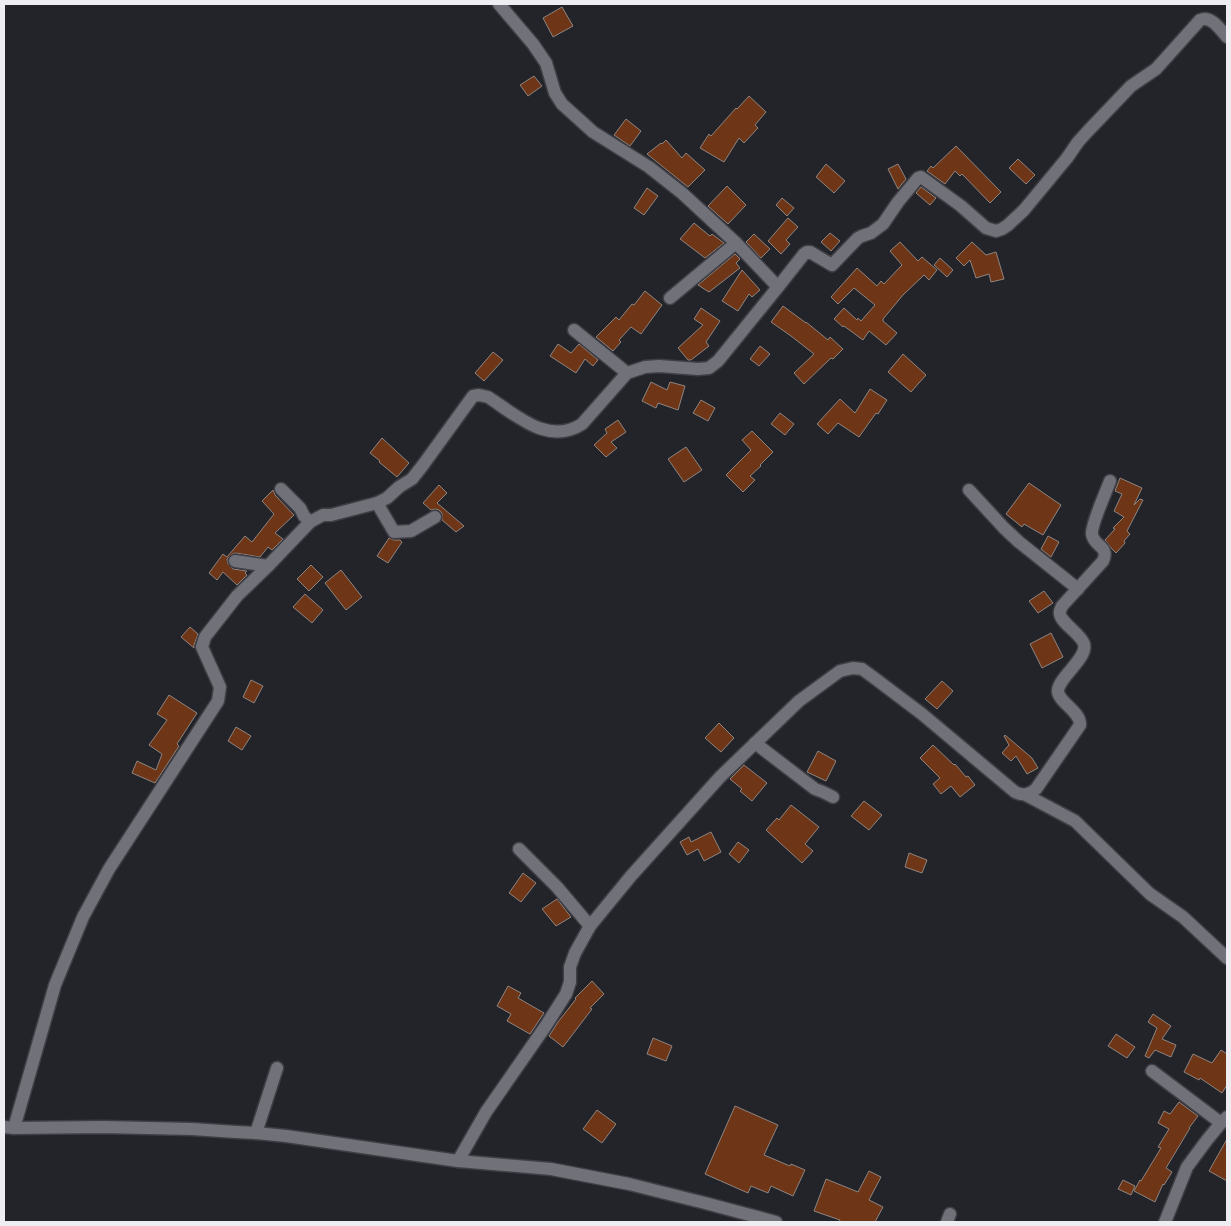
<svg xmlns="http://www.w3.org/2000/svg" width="1231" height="1226" font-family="'PT Sans',sans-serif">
	<rect width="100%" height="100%" fill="#23232a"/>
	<g fill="#6e3617" stroke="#8e8580">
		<path d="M562,7L573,26L553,37L543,18Z"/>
		<path d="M534,76L542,86L528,96L520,85Z"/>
		<path d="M749,96L766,112L755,125L758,128L744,143L739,138L724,162L700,148L709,134L711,136L736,108L737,109Z"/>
		<path d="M626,119L641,131L630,146L614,135Z"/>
		<path d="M666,140L682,158L686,153L705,170L688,187L647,154L661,143L662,144Z"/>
		<path d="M956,146L1001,192L990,203L962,174L960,176L955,171L945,184L927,171L931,166L933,168Z"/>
		<path d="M1018,159L1035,175L1026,184L1009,168Z"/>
		<path d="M826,164L845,181L834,193L816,177Z"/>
		<path d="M898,164L906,179L898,189L888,169Z"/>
		<path d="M727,186L746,205L728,224L708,206Z"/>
		<path d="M921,187L936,198L930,205L916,193Z"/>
		<path d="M647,188L658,196L644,215L634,208Z"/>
		<path d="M782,198L794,208L787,216L776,205Z"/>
		<path d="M788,218L798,227L786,240L790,244L781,254L768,241Z"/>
		<path d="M694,223L710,236L712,234L724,243L705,258L680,239Z"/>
		<path d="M830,233L840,241L831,251L821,242Z"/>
		<path d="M754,234L770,249L761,258L746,242Z"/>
		<path d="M900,242L918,261L922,257L937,270L929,280L924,275L903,295L883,319V321L897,333L886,345L869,331L863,340L844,326L843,327L834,319L844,308L857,320L858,318L861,321L875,305L854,288L838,304L831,297L857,268L877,286L881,281L884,284L902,265L890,251Z"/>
		<path d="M972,242L986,255L996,252L1004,279L991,282L989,274L976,278L970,260L964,266L956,258Z"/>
		<path d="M735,254L740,259L736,263L740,268L709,292L698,285Z"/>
		<path d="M940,258L953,270L947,277L934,265Z"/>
		<path d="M742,270L760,290L752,297L749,294L738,311L722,301Z"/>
		<path d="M645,291L662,305L641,334L631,327L619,340L621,342L613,351L596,337L616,317L619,320L632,304L634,305Z"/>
		<path d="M783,306L806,323V322L828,340L830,337L843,349L833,359L831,358L804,384L794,373L814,354L791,336L771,322Z"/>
		<path d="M701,308L720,321L706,342L709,346L691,360H688L678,348L703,325L694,319Z"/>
		<path d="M558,344L571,353L579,344L598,360L593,366L585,359L576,373L550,356Z"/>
		<path d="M760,346L770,354L759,366L750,359Z"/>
		<path d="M493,352L503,360L484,381L475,373Z"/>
		<path d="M903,354L926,375L911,392L888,372Z"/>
		<path d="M651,382L667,390L670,382L685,386L678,410L658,403L656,408L642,401Z"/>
		<path d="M870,389L887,400L878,414L876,413L859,437L838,423L828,434L817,424L840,399L855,413Z"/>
		<path d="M701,400L715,408L708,421L693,413Z"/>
		<path d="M780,413L794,424L785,435L771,424Z"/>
		<path d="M618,420L626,432L611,442L617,448L606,457L594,445L607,433L605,429Z"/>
		<path d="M752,431L773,452L760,465L761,466L750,476L755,480L743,492L726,475L751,450L742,440Z"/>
		<path d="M382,438L409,463L397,477L379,462L380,461L370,453Z"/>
		<path d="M686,447L702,470L684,482L668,459Z"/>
		<path d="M1120,478L1142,488L1134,505L1140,499L1143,500L1127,531L1130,534L1124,541L1125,543L1116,553L1112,549L1105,540L1115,529L1113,528L1124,517L1114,511L1122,494L1115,491Z"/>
		<path d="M1029,483L1061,505L1043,535L1024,524L1022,527L1006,514Z"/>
		<path d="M439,485L447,493L437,503L464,526L456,532L442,520V513L439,510L435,509L431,510L423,503Z"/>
		<path d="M273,490L275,495L294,515L275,533L283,539L272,550L268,547L260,557L236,553L232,554L227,559L228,564L233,569L247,571L245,573L247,575L237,585L223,572L217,580L209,573L223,554L227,557L245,536L252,542L274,514L262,501Z"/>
		<path d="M1048,536L1059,542L1051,557L1041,549Z"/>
		<path d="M389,538L394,540H400L402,542L388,563L377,556Z"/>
		<path d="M311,565L323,577L309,591L297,579Z"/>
		<path d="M341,570L362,597L346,610L325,583Z"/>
		<path d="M1044,591L1053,603L1038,613L1029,601Z"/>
		<path d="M305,594L323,610L312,623L293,607Z"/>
		<path d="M190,627L198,634L194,645V648L181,637Z"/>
		<path d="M1051,633L1063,657L1042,668L1030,644Z"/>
		<path d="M251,680L263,686L254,703L243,697Z"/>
		<path d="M942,681L953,691L937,709L925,699Z"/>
		<path d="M169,695L197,713L177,744L179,746L155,783L132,773L137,761L156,770L162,754L149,745L167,720L157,714Z"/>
		<path d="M719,723L734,738L721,752L705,738Z"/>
		<path d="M236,727L251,736L242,750L228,741Z"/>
		<path d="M1005,735L1032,758L1038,768L1027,774L1016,756L1011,761L1002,753L1009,745L1004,736Z"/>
		<path d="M933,745L954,765L955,764L966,777L968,776L975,785L960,797L951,786L941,794L933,784L940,778L920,758Z"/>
		<path d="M818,751L836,761L826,781L807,772Z"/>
		<path d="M744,765L767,783L752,801L740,791L742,789L730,779Z"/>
		<path d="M864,801L882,815L869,830L851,816Z"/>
		<path d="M791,805L819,827L805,844L813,851L802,863L766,830L777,818L779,820Z"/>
		<path d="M711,832L721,852L704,861L698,849L687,855L680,842L689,837L691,842Z"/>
		<path d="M738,842L749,850L739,863L729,854Z"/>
		<path d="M909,853L927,860L922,873L905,867Z"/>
		<path d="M523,873L536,883L521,902L509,893Z"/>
		<path d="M557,899L571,917L556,926L542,909Z"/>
		<path d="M592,981L604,994L590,1008L592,1009L563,1047L549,1036L558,1022L576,999L575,998Z"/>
		<path d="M508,986L521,993L518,998L544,1013L530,1034L507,1021L511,1014L497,1006Z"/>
		<path d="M1153,1014L1171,1026L1162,1039L1176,1045L1171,1057L1155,1050L1149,1058L1145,1056L1157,1028L1148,1022Z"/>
		<path d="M1116,1034L1135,1047L1127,1058L1108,1046Z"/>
		<path d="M653,1038L672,1046L666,1061L647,1054Z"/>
		<path d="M1221,1050L1227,1054V1085L1222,1093L1200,1078L1199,1080L1184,1072L1193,1054L1212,1063Z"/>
		<path d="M1179,1102L1198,1116L1189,1128H1190L1166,1168L1172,1172L1164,1185L1163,1184L1155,1202L1134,1191L1140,1180L1141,1181L1161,1148L1158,1147L1169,1129L1158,1123L1164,1111L1170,1114Z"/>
		<path d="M735,1106L778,1125L764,1155L790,1166L791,1164L805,1170L793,1196L771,1186L768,1193L751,1186L748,1193L705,1174Z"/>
		<path d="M597,1110L616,1124L602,1143L583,1129Z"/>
		<path d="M1227,1139V1181L1209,1171Z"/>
		<path d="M869,1171L881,1177L869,1200L883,1207L875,1222H839L840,1220L814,1211L826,1179L858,1192Z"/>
		<path d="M1123,1180L1135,1186L1131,1195L1118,1189Z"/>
	</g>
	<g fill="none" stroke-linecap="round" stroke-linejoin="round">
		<g stroke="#3e3e44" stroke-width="15">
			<g id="minor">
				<path d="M778,287L804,254L807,252H810L832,265L858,238L862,236L871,233L883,224L898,202L918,178L921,177L961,206L986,228L996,231L1002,229L1008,225L1024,210L1067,158L1078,142L1088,131L1131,86L1156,69L1200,20C1211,15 1220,29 1227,37"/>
				<path d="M670,298L736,243"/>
				<path d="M574,330L627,373"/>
				<path d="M281,489L300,508L304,516L310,522"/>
				<path d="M969,490L1004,528L1019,542L1078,589"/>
				<path d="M377,503L394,532L411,531L435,517"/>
				<path d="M235,561L268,566"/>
				<path d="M755,743L815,789L823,792L833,797"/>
				<path d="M1026,795L1075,821L1150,894L1183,917L1227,958"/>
				<path d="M519,849L557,887L590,926"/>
				<path d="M1152,1071L1221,1123"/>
				<path d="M4,1127L14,1128L103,1127L192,1129L236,1132L256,1133L286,1136L458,1161L551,1169L629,1184L705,1203L776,1222"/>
				<path d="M14,1128L55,985L83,917L109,869L218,701L220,687L202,647L205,637L237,596L268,566L310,522L323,515H331L377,503L387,498L399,487L412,479L423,465L473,396L479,395L488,397C516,415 548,446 582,424L627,373L645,367L659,366L698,369L709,368L718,361L778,287L736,243L682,193L649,167L593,132L562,104L555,93L546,63L533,44L499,4"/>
				<path d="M256,1133L277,1068"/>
				<path d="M458,1161L486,1112L545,1027L566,994L570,982V967L575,953L590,926L631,876L720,777L799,701L840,671L853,668L862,669L873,677L922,714L1015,792C1023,796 1029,795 1036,789L1080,725C1081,711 1057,702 1058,690C1060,676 1088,658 1084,644C1081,634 1061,623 1060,614C1059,611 1061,609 1062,606L1103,561C1110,546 1093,546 1092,534C1091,525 1106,492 1110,481"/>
				<path d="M947,1222L950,1214"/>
				<path d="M1165,1222L1187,1167L1207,1140L1221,1123L1227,1117"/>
			</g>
		</g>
		<use href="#minor" stroke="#707179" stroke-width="12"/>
	</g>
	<rect width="1231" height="1226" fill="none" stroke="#ededf2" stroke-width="10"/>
</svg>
